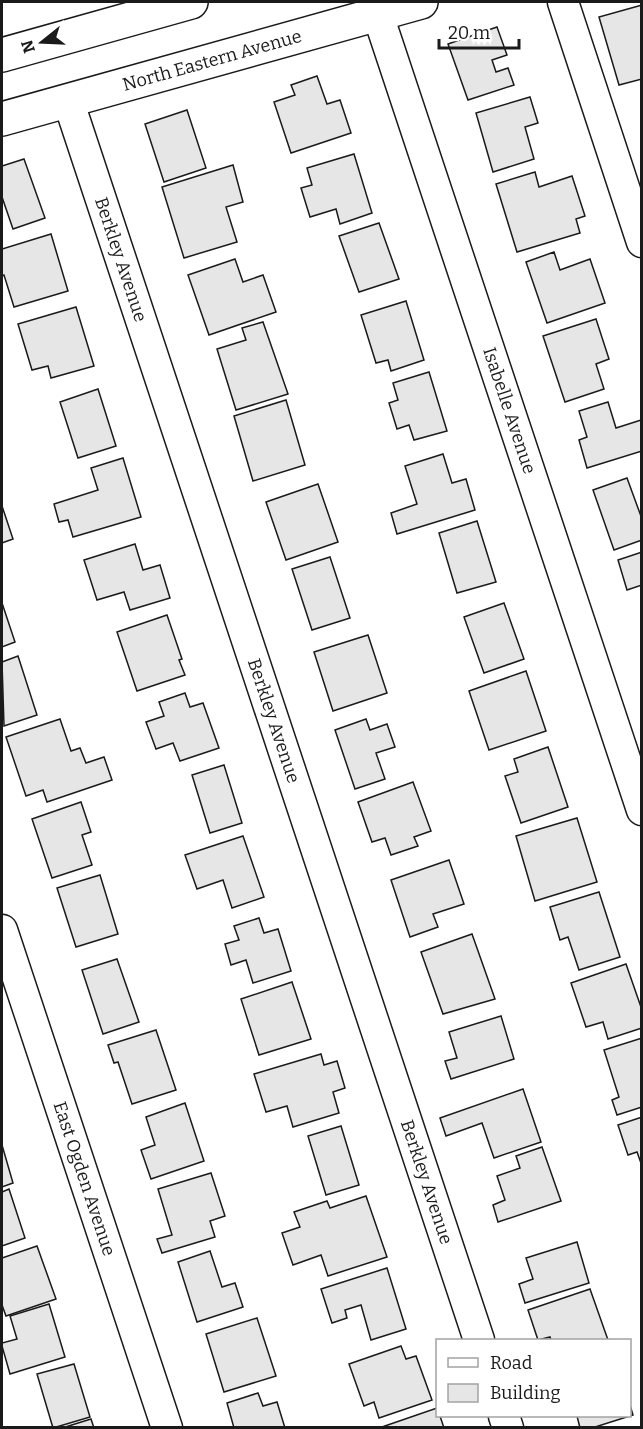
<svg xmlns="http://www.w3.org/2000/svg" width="643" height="1429" font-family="Bitter,serif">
	<rect width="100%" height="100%" fill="#fff"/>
	<g fill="#e6e6e6" stroke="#1a1a1a" stroke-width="1.5">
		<path d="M642,5V79L619,85L599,17Z"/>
		<path d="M497,27L507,55L492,60L496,72L508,68L514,85L468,100L448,44Z"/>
		<path d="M317,76L327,104L340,100L351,133L291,153L274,102L295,95L291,85Z"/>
		<path d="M530,97L538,123L525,127L534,159L493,172L476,113Z"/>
		<path d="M187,110L206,168L164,182L145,124Z"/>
		<path d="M354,154L372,213L340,224L336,209L310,217L301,188L312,185L307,168Z"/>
		<path d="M24,159L45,218L13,229L2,197V166Z"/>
		<path d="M233,165L243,202L226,207L237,242L184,258L162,187Z"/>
		<path d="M535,172L539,187L572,176L585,216L576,219L580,233L517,252L496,184Z"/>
		<path d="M379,223L399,279L359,292L339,236Z"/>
		<path d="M51,234L68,291L14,307L4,275L2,276V249Z"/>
		<path d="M554,252L560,270L590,259L605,303L547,323L526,262Z"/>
		<path d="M235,259L243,282L263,275L276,312L209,335L188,275Z"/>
		<path d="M406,301L424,360L391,371L388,360L376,363L361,315Z"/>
		<path d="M76,307L94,366L51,378L48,366L32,370L18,324Z"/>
		<path d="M596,319L609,359L596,364L604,389L565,402L543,336Z"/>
		<path d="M263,322L288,394L236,410L217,349L246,340L242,328Z"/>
		<path d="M429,372L447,431L414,440L409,425L397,429L389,403L398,400L393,383Z"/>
		<path d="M98,389L116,446L78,458L60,402Z"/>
		<path d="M286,400L305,465L253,481L234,416Z"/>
		<path d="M608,402L616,428L641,420L642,451L587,468L579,440L587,437L579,411Z"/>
		<path d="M443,454L452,483L466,479L475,510L397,534L391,513L417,504L405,466Z"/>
		<path d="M123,458L141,517L73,537L68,520L59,522L54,504L98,490L91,468Z"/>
		<path d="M627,478L642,519V540L614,550L593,490Z"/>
		<path d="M318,484L338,542L286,560L266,502Z"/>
		<path d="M2,506L13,539L2,543Z"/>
		<path d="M477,521L496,582L457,593L439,533Z"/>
		<path d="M135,544L143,570L160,565L170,598L130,610L124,592L97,600L84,560Z"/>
		<path d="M642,552V585L627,590L618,560Z"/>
		<path d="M330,557L350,618L312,630L292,569Z"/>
		<path d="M2,603L15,642L2,647Z"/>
		<path d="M504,603L524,659L484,673L464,617Z"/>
		<path d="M167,615L182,659L179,660L185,675L137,691L117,632Z"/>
		<path d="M368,635L387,693L333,711L314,652Z"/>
		<path d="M18,656L37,715L4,726L2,662Z"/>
		<path d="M526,671L546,731L489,750L469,691Z"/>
		<path d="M185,693L190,707L203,703L219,748L180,761L173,743L156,749L146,722L164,716L159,702Z"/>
		<path d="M60,719L71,751L80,748L86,763L104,757L112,780L47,802L43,790L26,796L6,737Z"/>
		<path d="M366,719L370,730L387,724L395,747L376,753L385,779L355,789L335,730Z"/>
		<path d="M548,747L568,807L521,823L505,776L518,772L514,759Z"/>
		<path d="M224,765L242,823L210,833L192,775Z"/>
		<path d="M413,782L431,831L414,837L418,846L391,855L385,838L372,842L358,802Z"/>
		<path d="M81,802L91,832L82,835L92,865L52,878L32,819Z"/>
		<path d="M577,818L597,882L535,901L516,836Z"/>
		<path d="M243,836L264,897L232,908L223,880L197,889L185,855Z"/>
		<path d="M449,860L464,904L433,914L438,927L410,937L391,880Z"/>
		<path d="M100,875L118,934L76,947L57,888Z"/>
		<path d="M599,892L620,957L579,970L568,937L560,940L550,907Z"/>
		<path d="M259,918L264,933L278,929L291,971L253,983L246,960L231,965L225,944L239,940L234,926Z"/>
		<path d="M472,934L495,999L443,1014L421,952Z"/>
		<path d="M117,959L139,1022L103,1034L82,970Z"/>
		<path d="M626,964L642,1010V1028L608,1039L603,1022L586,1027L571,983Z"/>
		<path d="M292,982L311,1039L259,1055L241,999Z"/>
		<path d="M501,1016L514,1059L451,1079L445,1061L457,1058L449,1032Z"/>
		<path d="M156,1030L176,1090L132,1104L118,1062L114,1063L108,1045Z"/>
		<path d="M642,1038V1107L617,1115L612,1100L619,1097L604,1050Z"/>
		<path d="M321,1054L324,1065L337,1061L345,1088L333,1092L339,1113L293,1127L287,1106L266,1112L254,1074Z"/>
		<path d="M523,1089L541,1142L494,1158L482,1123L446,1136L440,1118Z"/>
		<path d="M185,1103L204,1161L151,1179L141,1150L155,1145L146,1117Z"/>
		<path d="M642,1117V1166L637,1152L628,1155L618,1125Z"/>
		<path d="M341,1126L359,1185L326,1195L308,1136Z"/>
		<path d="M2,1145L13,1183L2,1187Z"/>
		<path d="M542,1147L561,1201L498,1222L493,1205L505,1200L497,1176L520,1168L516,1156Z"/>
		<path d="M211,1173L225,1216L210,1221L215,1237L162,1253L157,1239L172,1235L158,1189Z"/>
		<path d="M9,1189L25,1238L2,1246V1192Z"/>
		<path d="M366,1196L387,1257L328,1276L321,1255L293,1265L282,1233L300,1227L294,1212L327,1201L330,1208Z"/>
		<path d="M577,1242L589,1283L525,1303L519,1284L533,1279L526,1258Z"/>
		<path d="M37,1246L56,1299L6,1316L2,1305V1258Z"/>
		<path d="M210,1251L222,1287L235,1283L243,1307L197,1322L178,1262Z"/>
		<path d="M387,1268L406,1329L371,1340L361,1305L345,1310L347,1318L332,1323L321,1289Z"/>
		<path d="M590,1289L608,1340H551L550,1337L538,1340L528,1310Z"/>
		<path d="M49,1304L65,1357L10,1374L2,1346V1343L17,1339L10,1316Z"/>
		<path d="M257,1318L276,1376L224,1392L206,1334Z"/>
		<path d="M401,1346L406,1359L416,1356L432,1400L379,1418L374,1402L364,1406L349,1364Z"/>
		<path d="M74,1364L90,1417L53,1428L37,1374Z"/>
		<path d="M258,1393L263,1406L277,1402L285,1428H234L227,1403Z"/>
		<path d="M630,1405L633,1415L592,1428H580L577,1416H630Z"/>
		<path d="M437,1408L438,1416H440L444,1428H379Z"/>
		<path d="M91,1419L94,1428H62Z"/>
	</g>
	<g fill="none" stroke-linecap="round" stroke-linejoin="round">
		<g stroke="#1a1a1a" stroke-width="33">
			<g id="minor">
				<path d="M563,2L642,242"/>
				<path id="s1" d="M377,12L642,810"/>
				<path id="s2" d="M68,100L479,1340"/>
				<path id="s3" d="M2,930L167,1428"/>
				<path d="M504,1416L508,1428"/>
			</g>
		</g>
		<g stroke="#1a1a1a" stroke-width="36">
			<g id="major">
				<path d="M2,55L191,2"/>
				<path id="s4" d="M2,119L421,2"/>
			</g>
		</g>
		<use href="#minor" stroke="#fff" stroke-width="30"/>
		<use href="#major" stroke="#fff" stroke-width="33"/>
	</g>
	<g text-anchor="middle" stroke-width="4.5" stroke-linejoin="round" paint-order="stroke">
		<g font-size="18" fill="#1a1a1a" stroke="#fff">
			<text dy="6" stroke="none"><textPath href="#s4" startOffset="218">North Eastern Avenue</textPath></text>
			<text dy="6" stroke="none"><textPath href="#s2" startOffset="168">Berkley Avenue</textPath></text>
			<text dy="6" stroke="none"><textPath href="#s1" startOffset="420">Isabelle Avenue</textPath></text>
			<text dy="6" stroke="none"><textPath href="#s2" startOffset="654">Berkley Avenue</textPath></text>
			<text dy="6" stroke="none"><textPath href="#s3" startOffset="262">East Ogden Avenue</textPath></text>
			<text dy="6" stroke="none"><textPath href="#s2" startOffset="1140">Berkley Avenue</textPath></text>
		</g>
	</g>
	<rect width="643" height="1429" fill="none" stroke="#1a1a1a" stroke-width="6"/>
	<rect x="436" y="1339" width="195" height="78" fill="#ffffff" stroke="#a3a3a3" stroke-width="1.5"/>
	<rect x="448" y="1358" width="30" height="9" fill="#ffffff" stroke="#a3a3a3" stroke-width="1.5"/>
	<text x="490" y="1369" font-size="18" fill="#1a1a1a">Road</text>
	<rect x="448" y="1384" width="30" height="18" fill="#e6e6e6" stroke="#a3a3a3" stroke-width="1.5"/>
	<text x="490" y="1399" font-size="18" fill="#1a1a1a">Building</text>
	<g transform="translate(42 42) rotate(252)" stroke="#ffffff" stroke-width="4.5" paint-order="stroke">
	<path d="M0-4.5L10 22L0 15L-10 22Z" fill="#1a1a1a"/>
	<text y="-9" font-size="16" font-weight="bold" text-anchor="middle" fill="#1a1a1a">N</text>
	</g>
	<path d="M439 39v9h80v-9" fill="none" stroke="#1a1a1a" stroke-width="3"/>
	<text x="448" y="39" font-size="18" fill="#1a1a1a" stroke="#ffffff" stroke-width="4.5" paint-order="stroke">20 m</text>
</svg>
